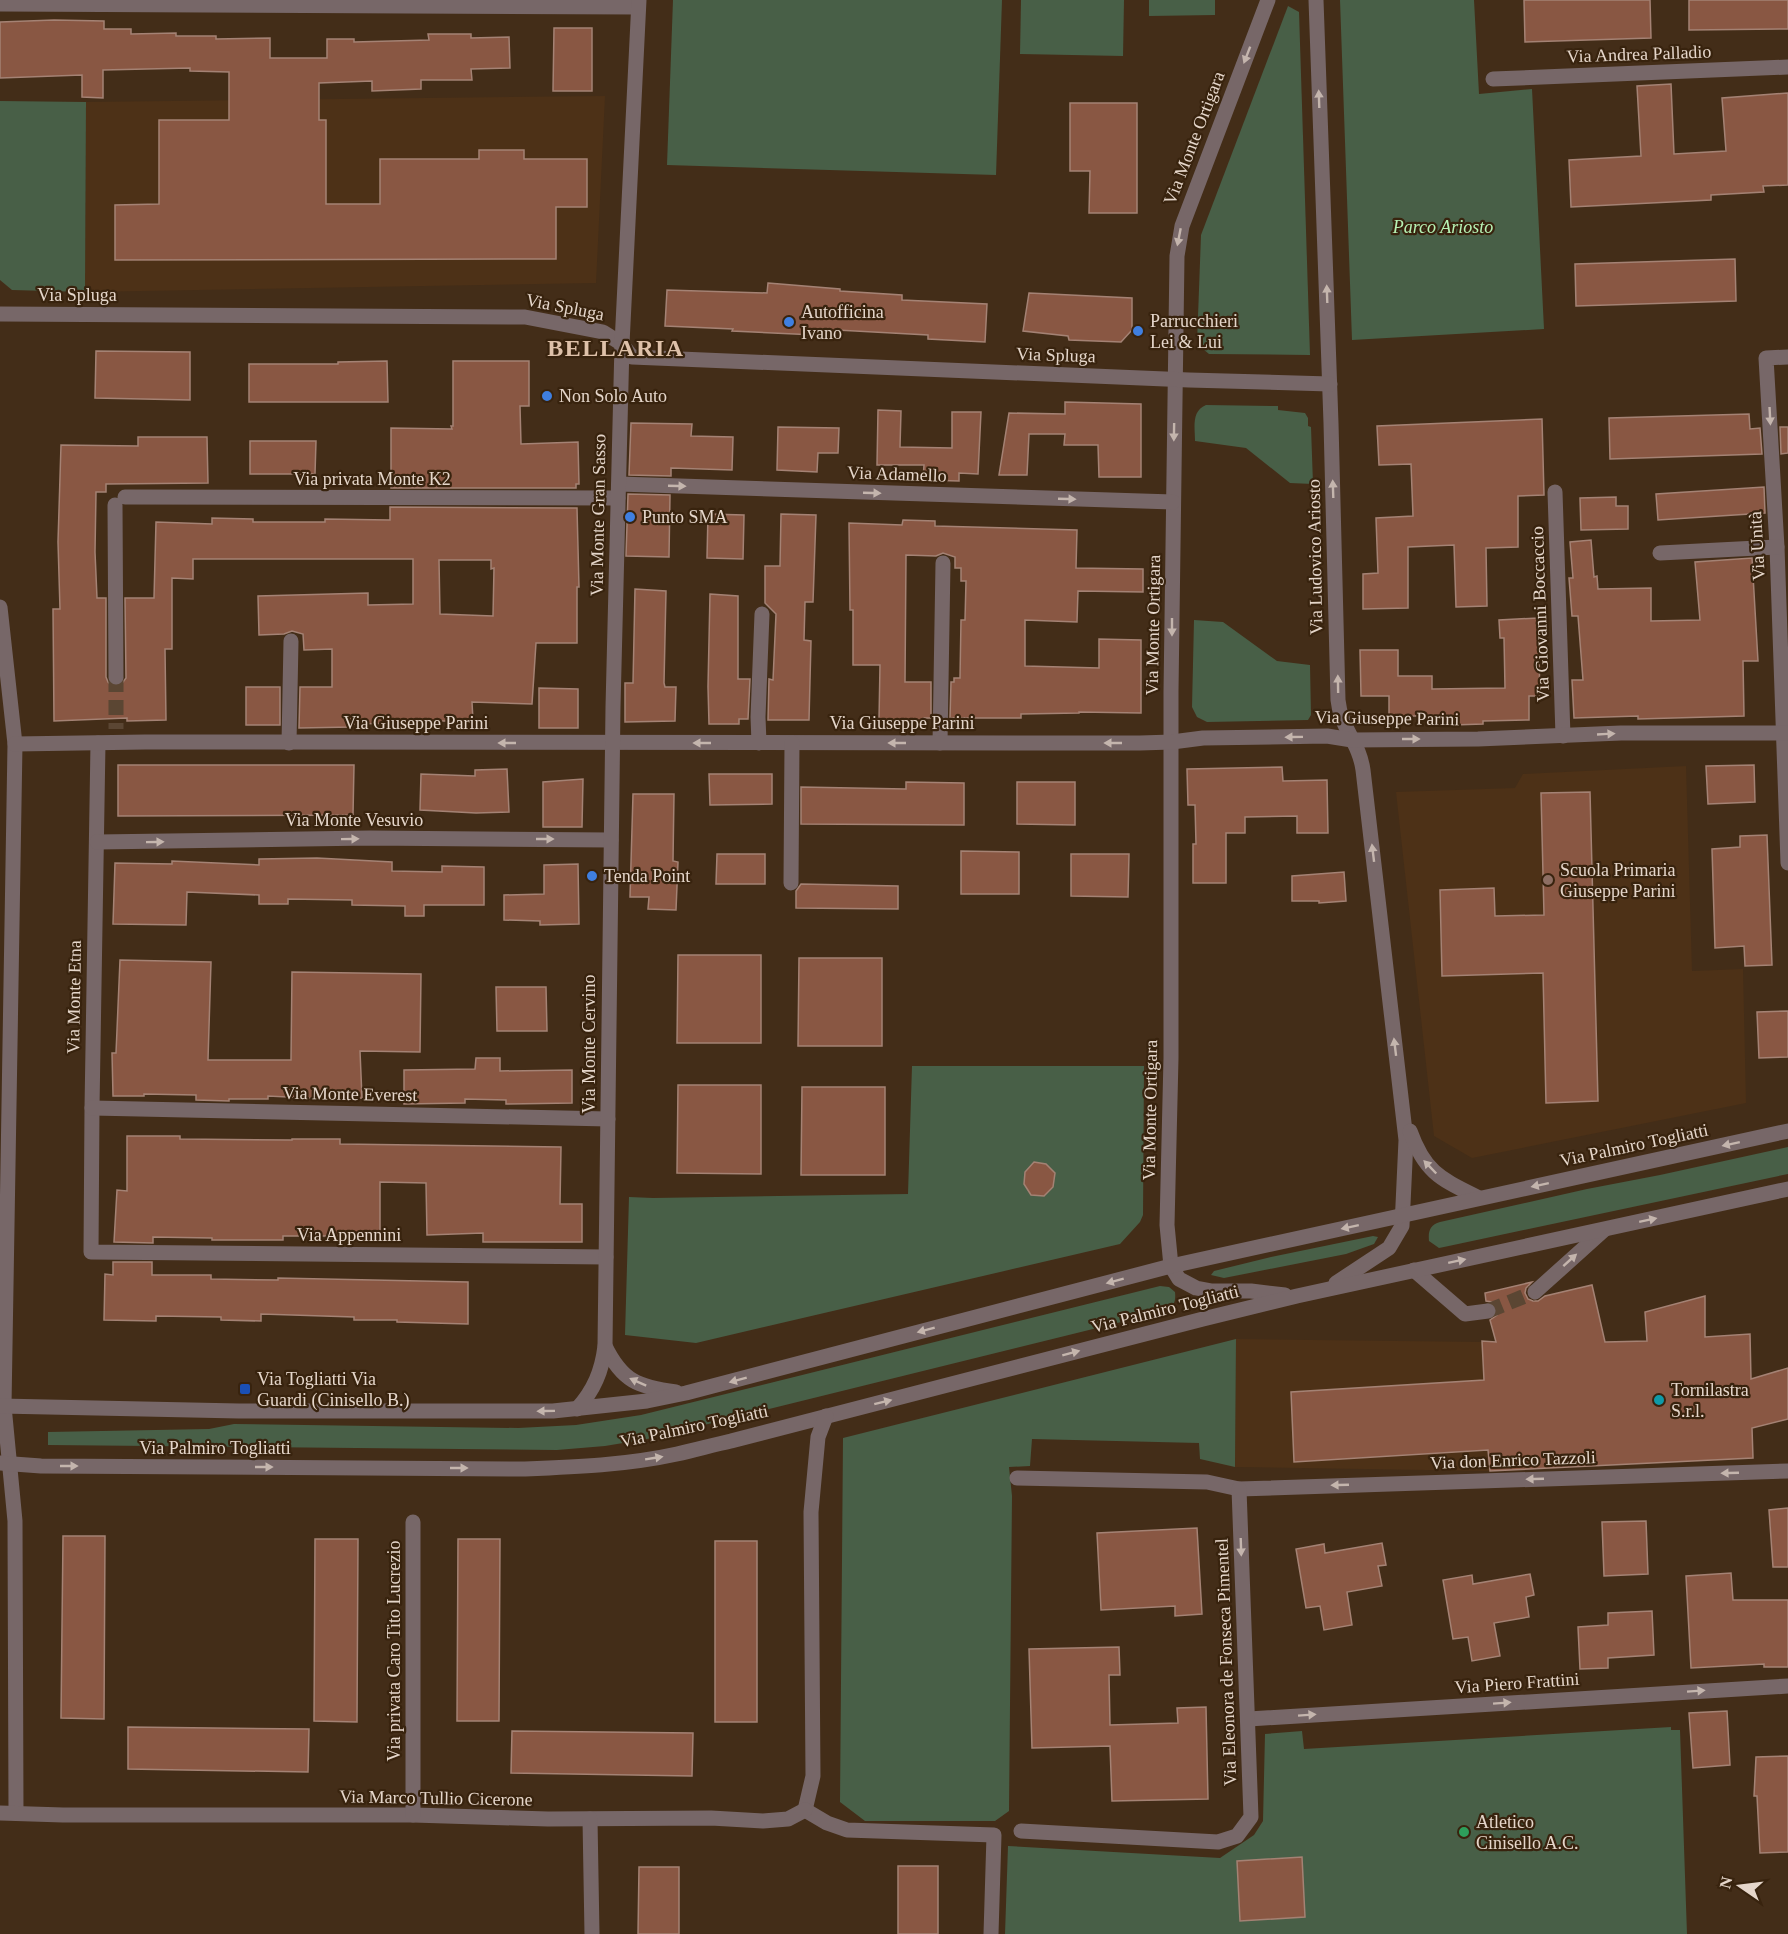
<svg xmlns="http://www.w3.org/2000/svg" width="1788" height="1934" font-family="'Times New Roman',serif">
	<rect width="100%" height="100%" fill="#432d18"/>
	<g fill="#4d3117">
		<path d="M605,96L596,283L85,292L86,102Z"/>
		<path d="M1686,766L1692,971L1743,969L1746,1103L1472,1158L1434,1136L1396,792L1515,788L1523,774Z"/>
		<path d="M1750,1334L1753,1458L1490,1471L1235,1467L1236,1339L1562,1343L1647,1341Z"/>
	</g>
	<g fill="#485f47">
		<path d="M673,0H1002L996,175L667,165Z"/>
		<path d="M1021,0H1124L1123,56L1020,54Z"/>
		<path d="M1149,0H1215V15L1149,16Z"/>
		<path d="M1340,0H1474L1479,94L1532,89L1544,329L1352,340Z"/>
		<path d="M1288,6L1299,12L1310,355L1209,354L1197,344L1201,235Z"/>
		<path d="M0,101L86,102L85,292L12,290L0,280Z"/>
		<path d="M1206,405L1278,406V410L1305,413L1308,418V426L1311,427L1313,484L1290,483L1246,448L1195,441C1195,428 1191,411 1206,405Z"/>
		<path d="M1194,620L1223,622L1277,661L1310,665L1311,715L1308,720L1207,722L1197,717L1192,707Z"/>
		<path d="M912,1066H1144L1143,1215L1140,1222L1120,1244L696,1343L625,1335L629,1197L653,1198L908,1194Z"/>
		<path d="M1788,1147V1174L1444,1247L1439,1248L1429,1241C1428,1231 1430,1225 1440,1222L1587,1189L1660,1175Z"/>
		<path d="M1373,1236L1378,1237L1374,1244L1346,1254L1224,1278L1211,1275L1214,1271L1271,1257Z"/>
		<path d="M1160,1286L1169,1287L1175,1292C1176,1301 1174,1307 1166,1311L647,1439L605,1446L557,1450L48,1445V1432L209,1429L234,1424L518,1428L576,1425L641,1415Z"/>
		<path d="M1236,1339L1235,1467L1200,1459L1199,1443L1032,1439L1030,1466L1009,1467L1012,1496L1009,1811L995,1821H865L840,1802L843,1438Z"/>
		<path d="M1671,1727V1730H1680L1687,1934H1005L1008,1846L1220,1858L1254,1835L1263,1821L1265,1734L1302,1731L1304,1749Z"/>
	</g>
	<g fill="#895743" stroke="#a48274" stroke-width="1.5" fill-rule="evenodd">
		<path d="M1524,0H1650L1651,38L1525,42Z"/>
		<path d="M1689,0H1788V29L1689,30Z"/>
		<path d="M54,20L104,21V29H131V34L176,33V36H216V39L270,38V58H327V39H354V42L429,40L428,34H471V38L509,37L510,68L471,69L472,80H421V89L372,91V81L319,83V120H326V204H380V159H479V150H524V159H587V207H556V259L115,260V205L159,204V120H229V72L190,71V68L103,70V98L82,97V75L0,78V22Z"/>
		<path d="M554,28H592V91H553Z"/>
		<path d="M1671,84L1674,154L1726,151L1722,98L1788,93V185L1763,186L1764,192L1711,195V200L1571,207L1569,160L1641,156L1637,86Z"/>
		<path d="M1070,103H1137V213H1089L1090,171H1070Z"/>
		<path d="M1735,259L1736,301L1576,306L1575,264Z"/>
		<path d="M768,283L840,289V291L902,295V300L987,304L985,342L928,339V335L837,330V336L732,331L733,329L665,326L667,290L767,293Z"/>
		<path d="M1029,293L1132,298V330L1121,342L1069,340L1068,336L1023,331Z"/>
		<path d="M96,351L190,352V400L95,398Z"/>
		<path d="M387,361L388,402H249V364H338V362Z"/>
		<path d="M453,361H529V406H520L521,444L578,442L579,484H576V488H391V428L452,429L451,426H453Z"/>
		<path d="M1065,402L1141,404V477H1099L1098,445H1064L1065,434H1029L1027,475H999L1009,413L1065,414Z"/>
		<path d="M878,410L901,411L900,447L952,448V412H981L978,474L959,473V481L923,480L924,465H877Z"/>
		<path d="M1749,414L1750,429L1760,428L1762,454L1610,459L1609,418Z"/>
		<path d="M1542,419L1544,495L1518,496V547L1486,548L1487,606L1456,607L1454,545L1408,547V608L1363,609V574L1378,573L1376,518L1413,516L1411,464L1379,465L1377,426Z"/>
		<path d="M631,423L692,424L691,436L733,437L732,470L671,468V476L629,475Z"/>
		<path d="M778,427L839,428L838,453H818L817,472L777,470Z"/>
		<path d="M1780,427H1788V453L1781,454Z"/>
		<path d="M138,437H207L208,483L106,484V492H96L95,552L97,598H106V677L108,682L112,686H120L126,678L125,598H154L156,522L212,524V518L253,519V522H325V519L390,520V507L577,508L579,587H577V643H536L532,704L472,702L473,721H403V723L352,724V727L299,728L300,687H332V649L304,650L303,634L292,631L284,634L259,635L258,596L368,593V605L413,604V559H193V579L172,578V649H165L166,720L127,721V718L54,721L53,609H60L58,542L61,445L138,446ZM439,560H491V569L494,568L493,616L440,614Z"/>
		<path d="M250,441H316L315,474H250Z"/>
		<path d="M1764,487L1765,513L1658,520L1656,494Z"/>
		<path d="M628,494L670,495L669,557L626,556Z"/>
		<path d="M1616,497V506H1628V529L1581,530L1580,498Z"/>
		<path d="M708,514L744,515L743,559L707,558Z"/>
		<path d="M781,514L816,515L813,602H805L804,640L811,641L809,720H768L769,679L773,680L776,614L765,603V566H780Z"/>
		<path d="M903,520L935,521V526L1077,530L1076,568L1143,569V592L1078,591L1077,622L1025,620V666L1099,668V639L1141,640V713L1079,712V713L1021,714V718H950L951,682H954V678H960L961,620H965L966,581H961V568H955V557L943,553L936,556L906,555L905,682H931V718H924V721L879,720L880,665H853V610H850L849,523L902,525Z"/>
		<path d="M1591,540L1594,577L1597,576L1598,589L1651,588V621L1700,620L1695,562L1752,558L1758,661H1743L1744,716L1638,719V716L1574,718L1572,680H1583L1578,616H1572L1569,578H1573L1570,542Z"/>
		<path d="M635,589L666,591L664,683L665,687H676L675,721L625,722V683H633Z"/>
		<path d="M710,594L738,596V679H750L748,719H739V724H709L708,687Z"/>
		<path d="M1538,618L1540,696H1529V720L1483,721V724L1453,725L1452,716H1389V696H1361L1360,650H1398V676H1432V689L1505,688L1504,638H1500L1499,620Z"/>
		<rect x="246" y="687" width="34" height="38"/>
		<path d="M539,688L578,689V728H539Z"/>
		<path d="M118,765H354L353,815L118,816Z"/>
		<path d="M1754,765L1755,802L1708,804L1706,766Z"/>
		<path d="M1282,767L1283,781L1327,780L1328,833H1297V816L1245,817V833H1226V883H1193V844H1196L1195,805H1188L1187,769Z"/>
		<path d="M507,769L509,812L476,813L420,810L421,774L475,776V770Z"/>
		<path d="M709,774H772V804L710,805Z"/>
		<path d="M583,779L582,827H543V782Z"/>
		<path d="M906,782L964,783V825L801,824V787L906,789Z"/>
		<path d="M1017,782H1075V825L1017,824Z"/>
		<path d="M1590,792L1598,1101L1546,1103L1543,973L1442,976L1440,890L1494,888L1495,916L1544,915L1541,793Z"/>
		<path d="M633,794H674L673,861L678,862L676,910L648,909L649,897H630Z"/>
		<path d="M1767,835L1772,965L1745,966L1744,946L1715,948L1712,849L1740,847V836Z"/>
		<path d="M961,851L1019,852V894H961Z"/>
		<path d="M717,854H765V884H716Z"/>
		<path d="M1071,854H1129L1128,897L1071,896Z"/>
		<path d="M317,858L392,862V871L442,872V866L484,867V905H424V916H405V906L352,905V900L288,899V904H259V895L187,892L186,925L113,924L115,863L172,864V861L259,865V859Z"/>
		<path d="M578,864L579,924L540,925V921L504,920V895L544,894V865Z"/>
		<path d="M1344,872L1346,901L1319,903V901H1292V876Z"/>
		<path d="M801,884L898,886V909L796,908V891Z"/>
		<path d="M678,955H761V1043H677Z"/>
		<path d="M799,958H882V1046H798Z"/>
		<path d="M120,960L211,962L208,1060H291L292,972L421,974L420,1052L360,1051L362,1098L328,1099L268,1096V1099H229V1101L196,1100V1095L144,1094V1096H113L112,1053H116Z"/>
		<path d="M496,987H546L547,1031H497Z"/>
		<path d="M1788,1011V1057L1759,1058L1757,1012Z"/>
		<path d="M476,1058H500V1071L572,1070V1103L506,1104V1100L465,1099V1103L404,1104V1070L475,1069Z"/>
		<path d="M678,1085H761V1174L677,1173Z"/>
		<path d="M802,1087H885V1175H801Z"/>
		<path d="M127,1136H180V1139L292,1140V1139H340V1144L561,1147L560,1204H582V1242H483V1233L427,1235L426,1183L380,1182V1236H283V1240H212V1238L153,1237V1243L114,1242L117,1190L127,1191Z"/>
		<path d="M1034,1162L1046,1164L1055,1173L1053,1187L1044,1196L1031,1195L1024,1184L1025,1172Z"/>
		<path d="M113,1262H152V1275H211V1279L278,1280V1278L468,1282V1324L397,1322V1320H354V1317L261,1314V1321L221,1320V1317L156,1316V1321L104,1320L105,1274L113,1275Z"/>
		<path d="M1532,1282L1526,1288L1525,1293L1528,1299L1533,1301H1538L1545,1296L1592,1285L1605,1342L1647,1341L1645,1312L1705,1296V1337L1750,1334L1751,1379L1788,1368V1419L1752,1428L1753,1458L1490,1471L1488,1450L1294,1462L1291,1392L1484,1380L1482,1341L1496,1342L1490,1320L1497,1315L1498,1310L1492,1302L1486,1301L1485,1293Z"/>
		<path d="M1788,1508V1567H1773L1769,1510Z"/>
		<path d="M1646,1521L1648,1574L1604,1576L1602,1522Z"/>
		<path d="M1197,1528L1202,1614L1175,1616V1606L1101,1610L1097,1533Z"/>
		<path d="M63,1536H105L104,1719L61,1718Z"/>
		<path d="M315,1539H358L357,1722L314,1721Z"/>
		<path d="M458,1539H500L499,1721H457Z"/>
		<rect x="715" y="1541" width="42" height="181"/>
		<path d="M1382,1543L1386,1565L1378,1566L1382,1586L1347,1592L1352,1625L1324,1630L1320,1606L1306,1608L1296,1549L1324,1544L1325,1553Z"/>
		<path d="M1731,1573L1733,1600H1788V1667H1764V1664L1691,1668L1686,1576Z"/>
		<path d="M1530,1574L1534,1595L1526,1597L1529,1617L1494,1623L1500,1656L1472,1661L1468,1637L1453,1639L1443,1580L1472,1575L1473,1584Z"/>
		<path d="M1652,1611L1654,1655L1608,1658V1668L1580,1669L1578,1627L1608,1625V1613Z"/>
		<path d="M1119,1647L1120,1675H1109L1110,1725L1178,1723L1177,1708L1206,1707L1208,1799L1112,1801L1110,1746L1032,1748L1029,1649Z"/>
		<path d="M1727,1711L1730,1765L1693,1768L1689,1713Z"/>
		<path d="M128,1727L309,1729L308,1772L128,1769Z"/>
		<path d="M512,1731L693,1733L692,1776L511,1773Z"/>
		<path d="M1788,1756V1852L1760,1853L1757,1796H1754L1756,1757Z"/>
		<path d="M1302,1857L1305,1917L1240,1921L1237,1861Z"/>
		<rect x="898" y="1866" width="40" height="68"/>
		<path d="M639,1867H679V1934H638Z"/>
	</g>
	<g fill="none" stroke-linecap="round" stroke-linejoin="round">
		<g stroke="#5b4633" stroke-width="15" stroke-dasharray="15 8" stroke-linecap="butt">
			<path d="M116,677V729"/>
			<path d="M1488,1311L1535,1292"/>
		</g>
		<g stroke="#776768" stroke-width="15">
			<path d="M1268,0L1182,226L1177,256L1171,692V1058L1167,1225L1171,1266L1179,1279L1196,1288L1212,1291H1251L1285,1295"/>
			<path d="M1316,0L1331,423L1338,700C1341,730 1359,741 1363,770L1406,1140L1402,1226L1389,1248L1336,1283"/>
			<path d="M0,4L638,7"/>
			<path d="M1493,79L1788,67"/>
			<path d="M0,314L525,317L603,332L622,344L632,357L1189,380L1330,384"/>
			<path d="M1788,357L1766,358L1777,547L1788,863"/>
			<path d="M619,484L1173,502"/>
			<path d="M1555,492L1563,736"/>
			<path d="M125,497L618,498"/>
			<path d="M115,505L116,677"/>
			<path d="M1660,553L1777,547"/>
			<path d="M0,607L15,744L4,1406L15,1521L16,1813"/>
			<path d="M98,743L92,1108L91,1252L606,1257"/>
			<path d="M289,743L291,641"/>
			<path d="M759,743L758,717L762,614"/>
			<path d="M940,743L943,563"/>
			<path d="M15,744L145,742L1140,743L1172,742L1203,738L1327,736L1352,740L1478,739L1621,733H1788"/>
			<path d="M97,842L370,838L611,840"/>
			<path d="M791,883L792,743"/>
			<path d="M92,1108L608,1119"/>
			<path d="M1410,1131C1425,1173 1441,1179 1479,1198"/>
			<path d="M1414,1270L1465,1314L1488,1311"/>
			<path d="M1535,1292L1604,1230"/>
			<path d="M605,1346C622,1381 638,1387 676,1392"/>
			<path d="M0,1406L239,1411H553L647,1401L686,1393L1171,1266L1788,1131"/>
			<path d="M577,1409C594,1390 602,1371 605,1346L613,707L622,344L639,0"/>
			<path d="M0,1463L41,1466L525,1469C576,1467 627,1465 677,1454C695,1450 713,1445 731,1441L1203,1319L1297,1296L1788,1189"/>
			<path d="M1017,1478L1207,1482L1239,1489L1788,1471"/>
			<path d="M1249,1719L1788,1686"/>
			<path d="M805,1810L813,1776L811,1512L818,1437L826,1416"/>
			<path d="M805,1810L827,1823L847,1830L994,1835L991,1934"/>
			<path d="M0,1813L63,1815H413L548,1819L711,1818L763,1821L788,1819L805,1810"/>
			<path d="M413,1815V1522"/>
			<path d="M590,1819L592,1934"/>
			<path d="M1021,1831L1218,1842L1237,1836L1251,1817L1239,1489"/>
		</g>
	</g>
	<defs><path id="oneway-solid" d="M-6-.8H1V-3.2L6.5 0L1 3.2V.8H-6Z" transform="scale(1.5)"/></defs>
	<g fill="#c4b5ad">
		<use href="#oneway-solid" transform="translate(1247 55) rotate(111)"/>
		<use href="#oneway-solid" transform="translate(1319 99) rotate(-92)"/>
		<use href="#oneway-solid" transform="translate(1179 237) rotate(101)"/>
		<use href="#oneway-solid" transform="translate(1327 294) rotate(-92)"/>
		<use href="#oneway-solid" transform="translate(1770 416) rotate(87)"/>
		<use href="#oneway-solid" transform="translate(1174 432) rotate(91)"/>
		<use href="#oneway-solid" transform="translate(677 486) rotate(2)"/>
		<use href="#oneway-solid" transform="translate(1333 489) rotate(-92)"/>
		<use href="#oneway-solid" transform="translate(872 493) rotate(2)"/>
		<use href="#oneway-solid" transform="translate(1067 499) rotate(2)"/>
		<use href="#oneway-solid" transform="translate(1172 627) rotate(90)"/>
		<use href="#oneway-solid" transform="translate(1338 684) rotate(-91)"/>
		<use href="#oneway-solid" transform="translate(1606 734) rotate(-3)"/>
		<use href="#oneway-solid" transform="translate(1294 737) rotate(179)"/>
		<use href="#oneway-solid" transform="translate(1411 739)"/>
		<use href="#oneway-solid" transform="translate(507 743) rotate(-180)"/>
		<use href="#oneway-solid" transform="translate(702 743) rotate(180)"/>
		<use href="#oneway-solid" transform="translate(897 743) rotate(180)"/>
		<use href="#oneway-solid" transform="translate(1113 743) rotate(-180)"/>
		<use href="#oneway-solid" transform="translate(350 839) rotate(-1)"/>
		<use href="#oneway-solid" transform="translate(545 839)"/>
		<use href="#oneway-solid" transform="translate(155 842) rotate(-1)"/>
		<use href="#oneway-solid" transform="translate(1373 853) rotate(-97)"/>
		<use href="#oneway-solid" transform="translate(1395 1047) rotate(-97)"/>
		<use href="#oneway-solid" transform="translate(1731 1144) rotate(168)"/>
		<use href="#oneway-solid" transform="translate(1430 1167) rotate(-134)"/>
		<use href="#oneway-solid" transform="translate(1540 1185) rotate(168)"/>
		<use href="#oneway-solid" transform="translate(1648 1220) rotate(-12)"/>
		<use href="#oneway-solid" transform="translate(1350 1227) rotate(168)"/>
		<use href="#oneway-solid" transform="translate(1570 1260) rotate(-42)"/>
		<use href="#oneway-solid" transform="translate(1457 1261) rotate(-12)"/>
		<use href="#oneway-solid" transform="translate(1115 1281) rotate(165)"/>
		<use href="#oneway-solid" transform="translate(926 1330) rotate(165)"/>
		<use href="#oneway-solid" transform="translate(1071 1353) rotate(-15)"/>
		<use href="#oneway-solid" transform="translate(738 1380) rotate(165)"/>
		<use href="#oneway-solid" transform="translate(638 1382) rotate(-156)"/>
		<use href="#oneway-solid" transform="translate(883 1402) rotate(-14)"/>
		<use href="#oneway-solid" transform="translate(546 1411) rotate(179)"/>
		<use href="#oneway-solid" transform="translate(654 1458) rotate(-9)"/>
		<use href="#oneway-solid" transform="translate(69 1466)"/>
		<use href="#oneway-solid" transform="translate(264 1467)"/>
		<use href="#oneway-solid" transform="translate(459 1468)"/>
		<use href="#oneway-solid" transform="translate(1730 1473) rotate(178)"/>
		<use href="#oneway-solid" transform="translate(1535 1479) rotate(178)"/>
		<use href="#oneway-solid" transform="translate(1340 1485) rotate(178)"/>
		<use href="#oneway-solid" transform="translate(1241 1547) rotate(88)"/>
		<use href="#oneway-solid" transform="translate(1696 1691) rotate(-4)"/>
		<use href="#oneway-solid" transform="translate(1502 1703) rotate(-4)"/>
		<use href="#oneway-solid" transform="translate(1307 1715) rotate(-4)"/>
	</g>
	<g fill="#3f7fe0" stroke="#38230e" stroke-width="2">
		<circle cx="789" cy="322" r="6"/>
		<circle cx="1138" cy="331" r="6"/>
		<circle cx="547" cy="396" r="6"/>
		<circle cx="630" cy="517" r="6"/>
		<circle cx="592" cy="876" r="6"/>
	</g>
	<circle fill="#8d6e63" stroke="#38230e" stroke-width="2" cx="1548" cy="880" r="6"/>
	<rect fill="#1a4fb4" stroke="#38230e" stroke-width="2" x="239" y="1383" width="12" height="12" rx="3"/>
	<circle fill="#0f9aa8" stroke="#38230e" stroke-width="2" cx="1659" cy="1400" r="6"/>
	<circle fill="#2e9e5b" stroke="#38230e" stroke-width="2" cx="1464" cy="1832" r="6"/>
	<g text-anchor="middle" stroke-width="4.5" stroke-linejoin="round" paint-order="stroke">
		<g font-size="18" fill="#e5d6ca" stroke="#38230e">
			<text transform="translate(1639 54) rotate(-2)" y="6">Via Andrea Palladio</text>
			<text transform="translate(1194 138) rotate(-69)" y="6">Via Monte Ortigara</text>
			<text x="77" y="301">Via Spluga</text>
			<text transform="translate(565 307) rotate(11)" y="6">Via Spluga</text>
			<text transform="translate(1056 355) rotate(2)" y="6">Via Spluga</text>
			<text transform="translate(897 474) rotate(2)" y="6">Via Adamello</text>
			<text x="372" y="485">Via privata Monte K2</text>
			<text transform="translate(598 515) rotate(-89)" y="6">Via Monte Gran Sasso</text>
			<text transform="translate(1757 546) rotate(-93)" y="6">Via Unità</text>
			<text transform="translate(1315 557) rotate(-91)" y="6">Via Ludovico Ariosto</text>
			<text transform="translate(1540 614) rotate(-92)" y="6">Via Giovanni Boccaccio</text>
			<text transform="translate(1153 625) rotate(-89)" y="6">Via Monte Ortigara</text>
			<text transform="translate(1387 718) rotate(1)" y="6">Via Giuseppe Parini</text>
			<text x="416" y="729">Via Giuseppe Parini</text>
			<text x="902" y="729">Via Giuseppe Parini</text>
			<text x="354" y="826">Via Monte Vesuvio</text>
			<text transform="translate(74 997) rotate(-89)" y="6">Via Monte Etna</text>
			<text transform="translate(589 1044) rotate(-90)" y="6">Via Monte Cervino</text>
			<text transform="translate(350 1094) rotate(1)" y="6">Via Monte Everest</text>
			<text transform="translate(1150 1110) rotate(-89)" y="6">Via Monte Ortigara</text>
			<text transform="translate(1634 1145) rotate(-12)" y="6">Via Palmiro Togliatti</text>
			<text x="349" y="1241">Via Appennini</text>
			<text transform="translate(1165 1309) rotate(-14)" y="6">Via Palmiro Togliatti</text>
			<text transform="translate(694 1426) rotate(-12)" y="6">Via Palmiro Togliatti</text>
			<text x="215" y="1454">Via Palmiro Togliatti</text>
			<text transform="translate(1513 1460) rotate(-2)" y="6">Via don Enrico Tazzoli</text>
			<text transform="translate(394 1651) rotate(-90)" y="6">Via privata Caro Tito Lucrezio</text>
			<text transform="translate(1226 1662) rotate(-92)" y="6">Via Eleonora de Fonseca Pimentel</text>
			<text transform="translate(1517 1683) rotate(-4)" y="6">Via Piero Frattini</text>
			<text transform="translate(436 1798) rotate(1)" y="6">Via Marco Tullio Cicerone</text>
		</g>
		<g font-size="18" font-style="italic" fill="#b7f3b5" stroke="#38230e">
			<text x="1443" y="233">Parco Ariosto</text>
		</g>
		<g font-size="18" fill="#e5d6ca" stroke="#38230e" text-anchor="start">
			<text x="801" y="318">Autofficina<tspan x="801" dy="21">Ivano</tspan></text>
			<text x="1150" y="327">Parrucchieri<tspan x="1150" dy="21">Lei &amp; Lui</tspan></text>
			<text x="559" y="402">Non Solo Auto</text>
			<text x="642" y="523">Punto SMA</text>
			<text x="1560" y="876">Scuola Primaria<tspan x="1560" dy="21">Giuseppe Parini</tspan></text>
			<text x="604" y="882">Tenda Point</text>
			<text x="257" y="1385">Via Togliatti Via<tspan x="257" dy="21">Guardi (Cinisello B.)</tspan></text>
			<text x="1671" y="1396">Tornilastra<tspan x="1671" dy="21">S.r.l.</tspan></text>
			<text x="1476" y="1828">Atletico<tspan x="1476" dy="21">Cinisello A.C.</tspan></text>
		</g>
		<g font-size="24" font-weight="bold" letter-spacing="1.5" fill="#dec1a9" stroke="#38230e">
			<text x="616" y="356">BELLARIA</text>
		</g>
	</g>
	<g transform="translate(1740 1886) rotate(284)" stroke="#38230e" stroke-width="4.5" paint-order="stroke">
	<path d="M0-4.5L10 22L0 15L-10 22Z" fill="#e5d6ca"/>
	<text y="-9" font-size="16" font-weight="bold" text-anchor="middle" fill="#e5d6ca">N</text>
	</g>
</svg>
